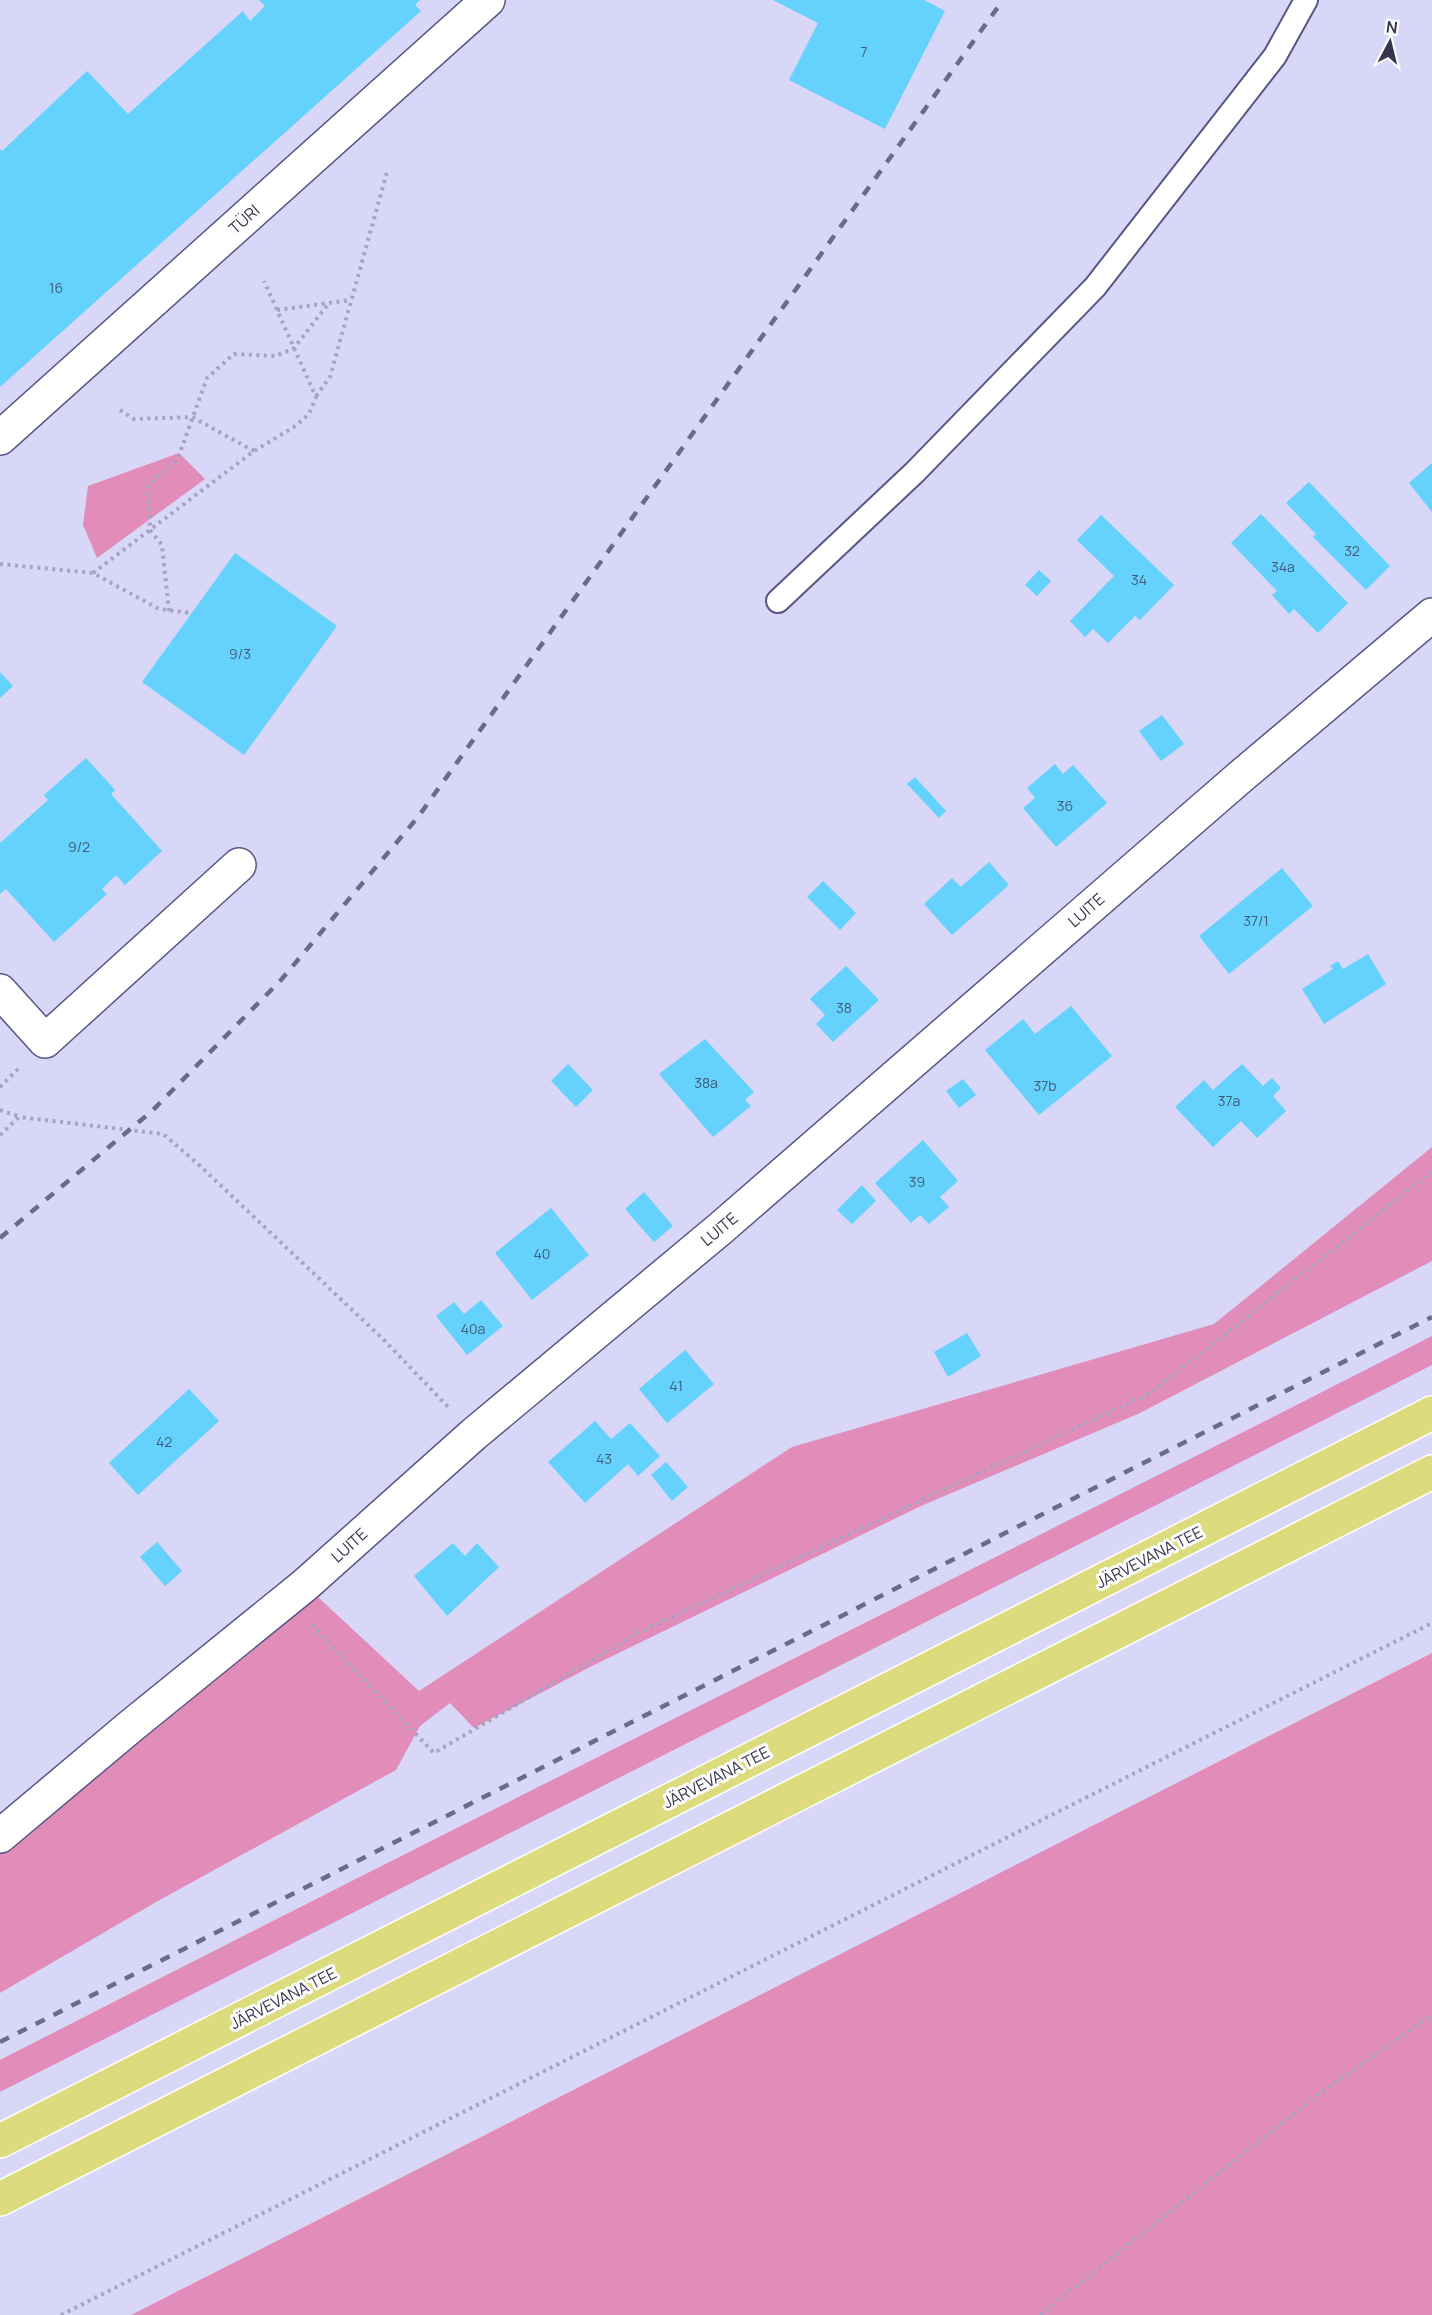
<svg xmlns="http://www.w3.org/2000/svg" width="1432" height="2315" font-family="Manrope,sans-serif">
	<rect width="100%" height="100%" fill="#d8d7f8"/>
	<g fill="#e28db9">
		<path d="M179,453L205,479L97,558L83,525L88,486Z"/>
		<path d="M1432,1147V1261L1140,1413L921,1506L594,1665L474,1728L450,1703L420,1726L396,1770L158,1901L0,1993V1836L305,1585L419,1691L792,1447L1214,1324Z"/>
		<path d="M1432,1336V1365L0,2092V2060C476,1816 956,1579 1432,1336Z"/>
		<path d="M1432,1653V2315H131Z"/>
	</g>
	<g fill="#65d1fd">
		<path d="M259,0H420L415,5L421,11L0,387V149L2,151L87,71L128,114L243,11L250,21L265,6Z"/>
		<path d="M773,0H924L945,11L885,129L789,80L818,23Z"/>
		<path d="M1432,463V512L1409,483Z"/>
		<path d="M1309,482L1390,566L1366,590L1313,537L1316,534L1286,503Z"/>
		<path d="M1261,514L1348,603L1318,633L1294,609L1289,614L1272,595L1277,591L1231,543Z"/>
		<path d="M1101,515L1174,585L1140,620L1135,616L1108,643L1093,629L1085,637L1070,621L1114,576L1077,540Z"/>
		<path d="M235,553L337,626L244,755L142,682Z"/>
		<path d="M1039,570L1051,581L1037,596L1025,585Z"/>
		<path d="M0,672L13,686L0,698Z"/>
		<path d="M1162,715L1184,744L1161,761L1139,731Z"/>
		<path d="M86,758L115,790L111,794L162,851L125,885L116,875L102,889L107,894L54,942L6,889L0,894V843L48,800L44,795Z"/>
		<path d="M1055,764L1063,774L1073,765L1107,803L1056,847L1023,808L1035,798L1027,788Z"/>
		<path d="M915,777L946,811L939,818L907,784Z"/>
		<path d="M989,862L1009,885L952,935L924,904L952,878L961,887Z"/>
		<path d="M1282,868L1313,906L1229,974L1199,936Z"/>
		<path d="M823,881L856,913L840,930L807,897Z"/>
		<path d="M1368,954L1386,984L1324,1024L1302,989L1333,969L1330,966L1338,961L1343,969Z"/>
		<path d="M846,966L879,1000L833,1042L816,1024L825,1015L810,999Z"/>
		<path d="M1071,1006L1112,1056L1039,1115L985,1050L1023,1019L1035,1034Z"/>
		<path d="M705,1039L754,1092L745,1100L751,1106L713,1137L659,1074Z"/>
		<path d="M568,1064L593,1090L576,1107L551,1081Z"/>
		<path d="M1242,1064L1263,1086L1272,1078L1281,1088L1273,1096L1286,1111L1257,1138L1241,1121L1213,1147L1175,1107L1204,1080L1213,1090Z"/>
		<path d="M963,1079L976,1095L959,1108L946,1091Z"/>
		<path d="M923,1140L958,1181L940,1197L949,1207L929,1224L920,1215L911,1223L875,1183Z"/>
		<path d="M862,1185L876,1201L852,1224L837,1210Z"/>
		<path d="M644,1192L673,1226L654,1242L625,1209Z"/>
		<path d="M551,1208L589,1255L532,1300L495,1253Z"/>
		<path d="M481,1300L503,1326L467,1355L436,1316L454,1302L464,1314Z"/>
		<path d="M967,1333L981,1356L948,1377L934,1352Z"/>
		<path d="M685,1350L714,1384L667,1423L639,1389Z"/>
		<path d="M189,1389L219,1421L138,1495L109,1463Z"/>
		<path d="M595,1421L611,1439L630,1423L660,1456L638,1476L628,1464L585,1503L548,1462Z"/>
		<path d="M666,1462L688,1487L672,1501L651,1475Z"/>
		<path d="M157,1542L182,1571L165,1586L140,1557Z"/>
		<path d="M453,1543L465,1556L477,1543L499,1567L447,1616L414,1576Z"/>
	</g>
	<g fill="none" stroke-linecap="round" stroke-linejoin="round">
		<g stroke="#595584" stroke-width="26">
			<path id="lane" d="M778,601L915,472L1095,287L1275,56L1306,0"/>
		</g>
		<g stroke="#595584" stroke-width="36">
			<g id="street">
				<path d="M0,438L488,0"/>
				<path d="M0,991L45,1041L239,865"/>
				<path d="M0,1836L131,1726L305,1585L474,1434L721,1228L1239,778L1432,615"/>
			</g>
		</g>
		<g stroke="#fff" stroke-width="36">
			<g id="highway">
				<path d="M0,2141L1432,1413"/>
				<path d="M0,2199L1432,1472"/>
			</g>
		</g>
		<g stroke="#a4a3c0" stroke-width="4" stroke-dasharray="3 4.5" stroke-linecap="butt">
			<path d="M277,310L351,300"/>
			<path d="M316,396L330,377L387,172"/>
			<path d="M120,410L134,419L192,417L254,451"/>
			<path d="M0,564L93,573L159,609L191,613"/>
			<path d="M93,573L254,451L294,427L309,414L316,397L264,281"/>
			<path d="M169,611L162,545L150,530L148,485L177,461L207,378L234,354L276,356L294,348L329,303"/>
			<path d="M0,1087L21,1066"/>
			<path d="M0,1110L18,1116"/>
			<path d="M0,1135L19,1117L163,1134L198,1164L384,1340L450,1409"/>
			<path d="M312,1625L434,1753L638,1633L1152,1392L1432,1172"/>
			<path d="M61,2315L1432,1623"/>
			<path d="M1040,2315L1315,2097L1432,2015"/>
		</g>
		<use href="#lane" stroke="#fff" stroke-width="22"/>
		<use href="#street" stroke="#fff" stroke-width="33"/>
		<use href="#highway" stroke="#dcdb7d" stroke-width="33"/>
		<g stroke="#6c6b84" stroke-width="4.5" stroke-dasharray="10 10" stroke-linecap="butt">
			<path d="M0,1238L152,1111L281,980L418,817L1003,0"/>
			<path d="M0,2042L1432,1317"/>
		</g>
	</g>
	<g text-anchor="middle" stroke-width="6" stroke-linejoin="round" paint-order="stroke">
		<g font-size="14" fill="#425c78">
			<text x="864" y="57">7</text>
			<text x="56" y="293">16</text>
			<text x="1352" y="556">32</text>
			<text x="1283" y="572">34a</text>
			<text x="1139" y="585">34</text>
			<text x="240" y="659">9/3</text>
			<text x="1065" y="811">36</text>
			<text x="79" y="852">9/2</text>
			<text x="1256" y="926">37/1</text>
			<text x="844" y="1013">38</text>
			<text x="706" y="1088">38a</text>
			<text x="1045" y="1091">37b</text>
			<text x="1229" y="1106">37a</text>
			<text x="917" y="1187">39</text>
			<text x="542" y="1259">40</text>
			<text x="473" y="1334">40a</text>
			<text x="676" y="1391">41</text>
			<text x="164" y="1447">42</text>
			<text x="604" y="1464">43</text>
		</g>
		<g font-size="16" fill="#37354b" stroke="#fcfcfc">
			<text transform="translate(244 219) rotate(-42)" y="6">TÜRI</text>
			<text transform="translate(1086 910) rotate(-41)" y="6">LUITE</text>
			<text transform="translate(719 1229) rotate(-40)" y="6">LUITE</text>
			<text transform="translate(349 1545) rotate(-42)" y="6">LUITE</text>
			<text transform="translate(1149 1557) rotate(-27)" y="6">JÄRVEVANA TEE</text>
			<text transform="translate(716 1777) rotate(-27)" y="6">JÄRVEVANA TEE</text>
			<text transform="translate(283 1998) rotate(-27)" y="6">JÄRVEVANA TEE</text>
		</g>
	</g>
	<g transform="translate(1390 42) rotate(7)" stroke="#fcfcfc" stroke-width="4.5" paint-order="stroke">
	<path d="M0-4.5L10 22L0 15L-10 22Z" fill="#37354b"/>
	<text y="-9" font-size="16" font-weight="bold" text-anchor="middle" fill="#37354b">N</text>
	</g>
</svg>
